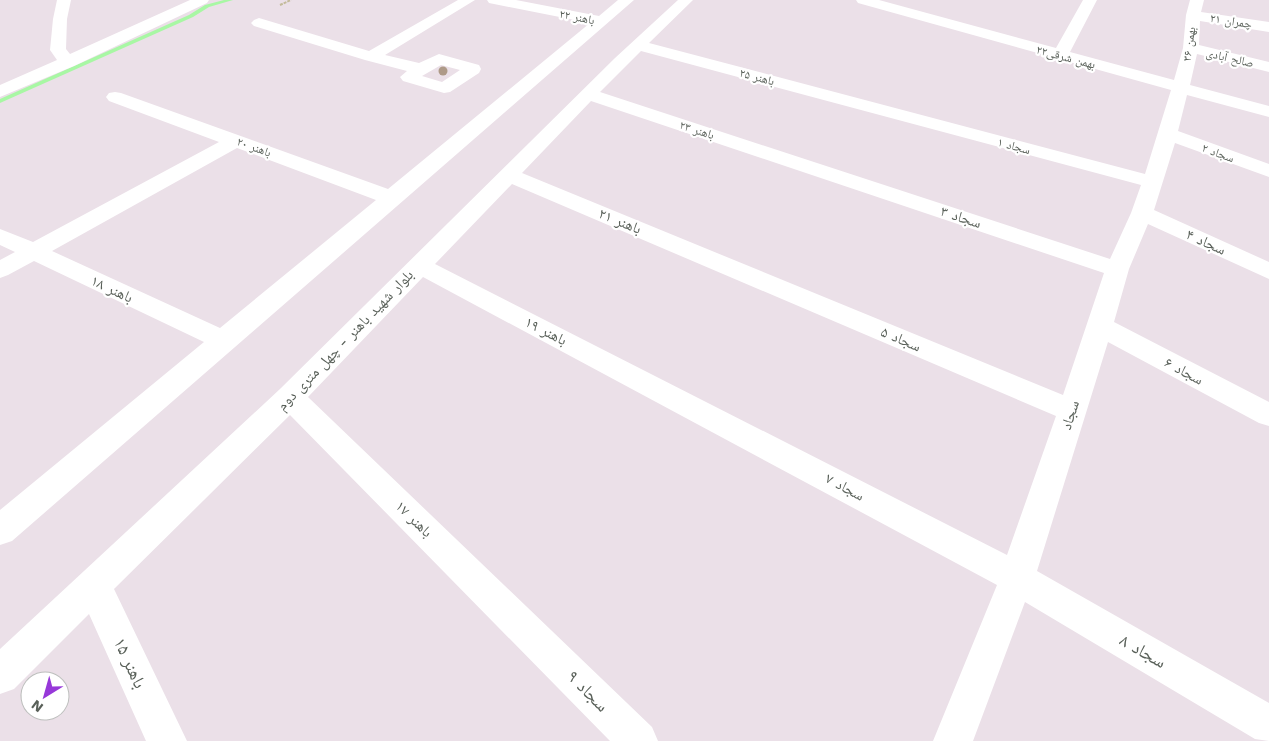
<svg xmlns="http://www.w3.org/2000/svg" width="1269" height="741" font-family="'Work Sans','Noto Naskh Arabic',sans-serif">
	<rect width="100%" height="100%" fill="#ebe0e8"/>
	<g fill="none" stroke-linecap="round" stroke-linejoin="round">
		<path fill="#a8f7a4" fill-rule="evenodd" d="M224,0H233L209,7L193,17L0,103V99L189,15L205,5Z"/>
		<path stroke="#c3bb9a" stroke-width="2" stroke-dasharray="3 1" stroke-linecap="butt" d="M280,5L291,0"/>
		<g fill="#fff" fill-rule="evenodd">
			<path d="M57,0H71L67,19L66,49L70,54L190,0H209L207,3L74,66L0,97V85L57,60L50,50L53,19Z"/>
			<path d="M458,0H475L385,55L419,63L439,54L479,65L481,69L479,73L450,92L444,93L403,81L400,77L407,71L365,60L254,26L251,23L254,20L259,18L369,51ZM441,65L460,70L442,82L422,76Z"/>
			<path d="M487,0H516L599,16L618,0H634L12,541L0,545V510L204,342L34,261L8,275L0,278V260L15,252L0,245V229L33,242L219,142L109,101L106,97L109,93L115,92L121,93L388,189L590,23L494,4L489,3ZM237,148L376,200L220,328L52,251Z"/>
			<path d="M678,0H693L649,43L1145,174L1171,90L858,3L856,0H879L1056,48L1083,0H1097L1070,52L1174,80L1183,48L1186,15L1190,0H1204L1201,12L1269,22V32L1200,21L1199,45L1269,62V72L1197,54L1190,85L1269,106V117L1187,95L1178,131L1269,164V177L1175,143L1154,210L1269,262V279L1148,224L1129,269L1114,322L1269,402V426L1259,423L1108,342L1037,571L1269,703V741L1255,739L1025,602L973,741H933L997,585L423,277L308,397L652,727L658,741H610L290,415L114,589L187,741H146L89,614L14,689L0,694V649L280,389L615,58ZM641,51L1141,185L1131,213L1110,259L600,92ZM591,101L1104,273L1063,395L522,173ZM512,184L1056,416L1007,555L435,264Z"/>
		</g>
	</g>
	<circle fill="#ae9a88" cx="443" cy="71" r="4.5"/>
	<g text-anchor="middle" stroke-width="4.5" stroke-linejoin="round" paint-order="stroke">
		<g font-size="12" fill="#596059" stroke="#fff">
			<text transform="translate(577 17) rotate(11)" y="4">باهنر ۲۲</text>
			<text transform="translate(1231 21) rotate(9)" y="4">چمران ۲۱</text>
			<text transform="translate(1189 44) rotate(-82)" y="4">بهمن ۳۶</text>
			<text transform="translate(1066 57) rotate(15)" y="4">۲۲بهمن شرقی</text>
			<text transform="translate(1230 58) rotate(13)" y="4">صالح آبادی</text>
			<text transform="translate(757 77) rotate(15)" y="4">باهنر ۲۵</text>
			<text transform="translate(697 130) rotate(18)" y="4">باهنر ۲۳</text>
			<text transform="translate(1014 146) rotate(15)" y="4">سجاد ۱</text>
			<text transform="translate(254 147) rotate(20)" y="4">باهنر ۲۰</text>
			<text transform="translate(1218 153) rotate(20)" y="4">سجاد ۲</text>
		</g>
		<g font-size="15" fill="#596059" stroke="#fff">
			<text transform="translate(961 217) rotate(18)" y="5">سجاد ۳</text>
			<text transform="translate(620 221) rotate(22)" y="5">باهنر ۲۱</text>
			<text transform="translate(1206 242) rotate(24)" y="5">سجاد ۴</text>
			<text transform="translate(112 289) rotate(25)" y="5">باهنر ۱۸</text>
			<text transform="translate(546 331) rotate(27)" y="5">باهنر ۱۹</text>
			<text transform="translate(901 339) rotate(23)" y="5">سجاد ۵</text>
			<text transform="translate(345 340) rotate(-46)" y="5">بلوار شهید باهنر - چهل متری دوم</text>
			<text transform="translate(1184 371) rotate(28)" y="5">سجاد ۶</text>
			<text transform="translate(1070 415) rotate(-72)" y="5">سجاد</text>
			<text transform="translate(845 487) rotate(28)" y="5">سجاد ۷</text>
			<text transform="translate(414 519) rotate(44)" y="5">باهنر ۱۷</text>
		</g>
		<g font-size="18" fill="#596059" stroke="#fff">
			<text transform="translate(1143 651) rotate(30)" y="6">سجاد ۸</text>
			<text transform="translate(130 663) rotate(65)" y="6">باهنر ۱۵</text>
			<text transform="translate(588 691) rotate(45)" y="6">سجاد ۹</text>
		</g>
	</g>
	<g transform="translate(45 696) rotate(217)"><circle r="24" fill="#ffffff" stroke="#bdbfbd"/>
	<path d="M0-4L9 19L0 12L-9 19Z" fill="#9738d9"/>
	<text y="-8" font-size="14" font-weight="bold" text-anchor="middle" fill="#596059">N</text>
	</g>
</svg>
